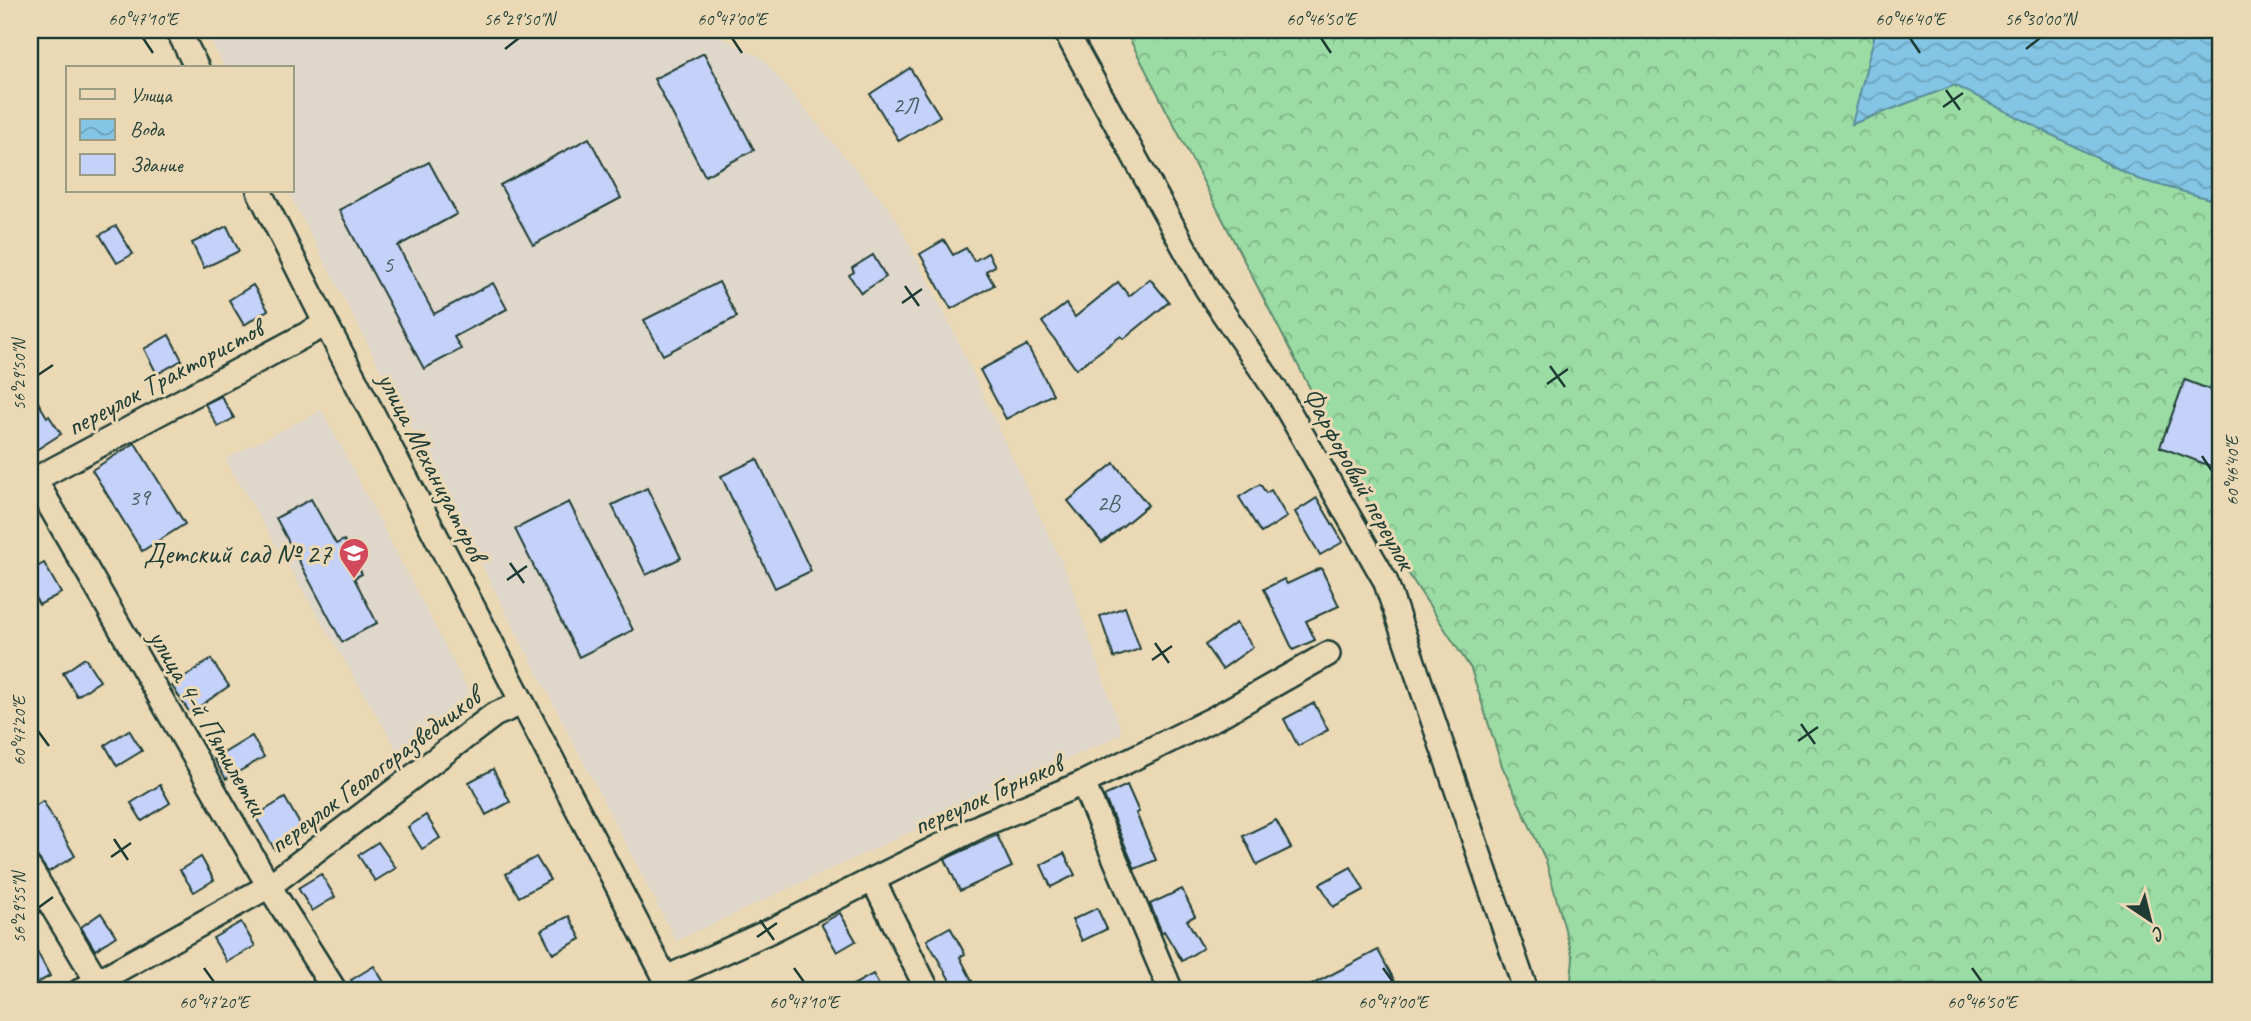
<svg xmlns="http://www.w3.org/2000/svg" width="2251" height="1021" font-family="Caveat,sans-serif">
	<defs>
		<pattern id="forest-crowns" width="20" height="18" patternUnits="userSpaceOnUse" patternTransform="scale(1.75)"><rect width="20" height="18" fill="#9bdca5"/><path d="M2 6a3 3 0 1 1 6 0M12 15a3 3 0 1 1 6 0" fill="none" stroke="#7eb487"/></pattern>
		<pattern id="water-waves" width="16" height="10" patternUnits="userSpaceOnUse" patternTransform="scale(1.75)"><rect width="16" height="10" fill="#84c5e5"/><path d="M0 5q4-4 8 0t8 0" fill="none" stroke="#6ba1ba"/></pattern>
	</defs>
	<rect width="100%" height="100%" fill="#ebd9b6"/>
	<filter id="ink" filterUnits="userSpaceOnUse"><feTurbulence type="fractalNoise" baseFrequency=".0143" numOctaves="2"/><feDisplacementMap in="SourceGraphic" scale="14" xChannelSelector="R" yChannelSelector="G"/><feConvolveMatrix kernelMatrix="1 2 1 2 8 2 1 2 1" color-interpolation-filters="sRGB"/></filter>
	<g filter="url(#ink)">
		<g fill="#dfd7ca">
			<path d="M205,30H707L761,57L895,216L950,325L1068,575L1122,734L676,941L288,191H292V68H225Z"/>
			<path d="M322,410L474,701L403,760L225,459Z"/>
		</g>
		<path fill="url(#forest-crowns)" stroke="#5d8c6c" stroke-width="2" d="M1125,30H1876L1853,124L1955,85L2138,179L2221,202V991H1570L1573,958L1546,861L1502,766L1471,669L1395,553Z"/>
		<path fill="url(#water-waves)" stroke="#5c8f9e" stroke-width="2" d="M1876,30H2221V202L2138,179L1955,85L1852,124Z"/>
		<g fill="#c4d1f8" stroke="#1f3d34" stroke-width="2">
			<path d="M704,53L754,150L705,176L654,79Z"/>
			<path d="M910,68L940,116L899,141L870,94Z"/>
			<path d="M589,138L621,198L533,245L500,185Z"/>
			<path d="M429,162L457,214L398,246L434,314L493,283L507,309L454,337L461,349L424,369L339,210Z"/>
			<path d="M116,226L133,254L117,263L100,235Z"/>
			<path d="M227,226L239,251L204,268L192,243Z"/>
			<path d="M944,240L953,255L966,248L974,261L988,253L995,266L986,271L994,285L951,309L920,254Z"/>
			<path d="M873,255L886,277L861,293L849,275L854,272L852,268Z"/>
			<path d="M1150,279L1169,302L1124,339L1121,336L1076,369L1042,322L1066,304L1075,317L1118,282L1129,296Z"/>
			<path d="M719,282L737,317L663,355L644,320Z"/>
			<path d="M253,285L268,310L244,325L229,300Z"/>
			<path d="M169,335L182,360L157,374L144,349Z"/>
			<path d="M1027,345L1053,394L1006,419L980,370Z"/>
			<path d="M2185,380L2221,394V470L2160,447Z"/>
			<path d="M30,389L47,417L49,416L61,434L36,450L30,440Z"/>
			<path d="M221,396L234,418L218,427L205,404Z"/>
			<path d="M135,443L185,524L142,551L92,470Z"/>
			<path d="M757,459L811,571L775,588L721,476Z"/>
			<path d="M1114,463L1148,505L1102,543L1068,501Z"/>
			<path d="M1260,484L1266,493L1271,490L1287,517L1261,533L1239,497Z"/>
			<path d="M647,488L681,558L646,575L612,505Z"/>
			<path d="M1317,498L1343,542L1320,555L1295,512Z"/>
			<path d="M311,499L336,544L344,540L362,574L354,578L377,623L342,642L276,518Z"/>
			<path d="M569,502L633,630L579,657L515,529Z"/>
			<path d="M44,563L61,593L39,605L30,588V571Z"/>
			<path d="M1321,568L1339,606L1306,621L1315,640L1293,650L1264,589L1284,579L1287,584Z"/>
			<path d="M1125,607L1140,649L1114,658L1100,616Z"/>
			<path d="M1236,623L1253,647L1222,669L1205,645Z"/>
			<path d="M85,658L100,681L77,696L63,673Z"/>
			<path d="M211,659L229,686L190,713L172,686Z"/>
			<path d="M1314,703L1328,730L1298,746L1284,719Z"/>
			<path d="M129,730L142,751L117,766L105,745Z"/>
			<path d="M252,736L264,757L226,779L214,759Z"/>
			<path d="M493,769L510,802L486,815L469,782Z"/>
			<path d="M160,785L170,803L142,821L131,803Z"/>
			<path d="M1127,785L1139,812L1136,813L1156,860L1135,869L1104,796Z"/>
			<path d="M285,798L305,833L275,850L255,816Z"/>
			<path d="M43,801L75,856L48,872L30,846V809Z"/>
			<path d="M426,815L440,838L422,849L408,827Z"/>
			<path d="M1276,820L1291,848L1257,865L1243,836Z"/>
			<path d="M997,835L1012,867L960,891L945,859Z"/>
			<path d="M378,842L396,868L375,881L358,855Z"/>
			<path d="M1064,853L1075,875L1051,887L1041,865Z"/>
			<path d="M201,857L214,880L194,892L180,870Z"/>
			<path d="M536,857L550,880L519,897L506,874Z"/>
			<path d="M1351,867L1364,890L1333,907L1320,884Z"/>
			<path d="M321,874L335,897L312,911L298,888Z"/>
			<path d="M1182,889L1195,916L1187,920L1203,948L1182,961L1164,931L1162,933L1150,904Z"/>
			<path d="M1097,908L1107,929L1082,941L1072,920Z"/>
			<path d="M101,913L116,936L95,950L81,927Z"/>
			<path d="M840,913L856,941L837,952L821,924Z"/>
			<path d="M569,916L581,939L553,954L541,930Z"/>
			<path d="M241,922L255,946L227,962L213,938Z"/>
			<path d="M950,927L965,954L960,957L977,991H956L927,940Z"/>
			<path d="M30,938L50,976L30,987Z"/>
			<path d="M1378,950L1400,991H1300Z"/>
			<path d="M374,966L385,984L373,991H358L351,980Z"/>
			<path d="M873,974L882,991H842Z"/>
		</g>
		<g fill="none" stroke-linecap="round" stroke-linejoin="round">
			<g stroke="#1f3d34" stroke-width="28">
				<g id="minor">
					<path d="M178,30L197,68"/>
					<path d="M1065,30L1207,289L1281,398L1385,580L1526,991"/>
					<path d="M259,191L326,324L672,991"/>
					<path d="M35,480L269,886L335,991"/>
					<path d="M30,482L326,324"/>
					<path d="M1083,783L1171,991"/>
					<path d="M30,869L103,991"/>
					<path d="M873,880L928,991"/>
					<path d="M666,978L770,931L982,825L1083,783L1215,718L1328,654"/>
					<path d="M80,991L269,886L494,715L522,703"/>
				</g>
			</g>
			<use href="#minor" stroke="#ebd9b6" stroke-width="23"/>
		</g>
	</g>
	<path fill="none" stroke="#1f3d34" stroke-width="2.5" d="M143,38L153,53M732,38L742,53M1321,38L1331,53M1910,38L1920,53M505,49L519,38M2026,49L2040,38M1946,90L1960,110M1943,107L1963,93M905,286L919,306M902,303L922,289M1550,366L1565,387M38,375L53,365M1547,384L1568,369M2202,456L2212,471M510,563L524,583M507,580L527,566M1155,643L1169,663M1152,660L1172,646M1801,724L1815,744M38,731L49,746M1798,741L1818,727M114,839L128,860M111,857L131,843M38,908L53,897M760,920L774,940M757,937L777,923M204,968L214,982M794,968L804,982M1383,968L1393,982M1972,968L1982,982"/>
	<defs>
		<g id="school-pin" transform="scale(1.575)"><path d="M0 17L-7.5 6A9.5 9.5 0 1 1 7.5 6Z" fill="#d1495b" stroke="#ebd9b6"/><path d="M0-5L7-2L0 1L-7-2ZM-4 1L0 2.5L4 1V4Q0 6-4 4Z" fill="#fff"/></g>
	</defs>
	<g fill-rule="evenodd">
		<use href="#school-pin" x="354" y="553"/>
	</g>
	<g text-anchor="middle" stroke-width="6" stroke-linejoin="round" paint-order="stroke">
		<g font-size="24" fill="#486265">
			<text x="905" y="113">2Л</text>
			<text x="388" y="272">5</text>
			<text x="139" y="505">39</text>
			<text x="1108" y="511">2В</text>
		</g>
		<g font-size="28" fill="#1f3d34" stroke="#ebd9b6">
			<text transform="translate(164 377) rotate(-28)" y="10">переулок Трактористов</text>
			<text transform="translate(433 466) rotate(63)" y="10">улица Механизаторов</text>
			<text transform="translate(1360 478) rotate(61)" y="10">Фарфоровый переулок</text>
			<text transform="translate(209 722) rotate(60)" y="10">улица 4-й Пятилетки</text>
			<text transform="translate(374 770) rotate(-37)" y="10">переулок Геологоразведчиков</text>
			<text transform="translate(987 794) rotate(-24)" y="10">переулок Горняков</text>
		</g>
		<g font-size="28" fill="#1f3d34" stroke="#ebd9b6" text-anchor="end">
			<text x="331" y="563">Детский сад № 27</text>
		</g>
	</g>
	<rect width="2251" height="1021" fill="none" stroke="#ebd9b6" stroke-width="77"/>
	<rect x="66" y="66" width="228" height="126" fill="#ebd9b6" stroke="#999b82" stroke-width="2"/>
	<rect x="80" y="89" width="35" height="10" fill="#ebd9b6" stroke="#999b82" stroke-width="2"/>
	<text x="130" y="102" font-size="21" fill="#1f3d34">Улица</text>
	<rect x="80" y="119" width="35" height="21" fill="url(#water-waves)" stroke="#999b82" stroke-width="2"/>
	<text x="130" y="136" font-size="21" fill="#1f3d34">Вода</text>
	<rect x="80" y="154" width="35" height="21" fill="#c4d1f8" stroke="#999b82" stroke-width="2"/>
	<text x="130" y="172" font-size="21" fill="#1f3d34">Здание</text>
	<g transform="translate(2150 920) rotate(145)" stroke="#ebd9b6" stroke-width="5" paint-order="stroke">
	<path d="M0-5L12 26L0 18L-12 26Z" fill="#1f3d34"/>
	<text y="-10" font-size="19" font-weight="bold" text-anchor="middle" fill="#1f3d34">С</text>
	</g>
	<rect x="38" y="38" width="2174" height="944" fill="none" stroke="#1f3d34" stroke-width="2.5"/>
	<g font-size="18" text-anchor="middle" fill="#1f3d34">
		<text x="143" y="25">60°47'10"E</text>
		<text x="519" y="25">56°29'50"N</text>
		<text x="732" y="25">60°47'00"E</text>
		<text x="1321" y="25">60°46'50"E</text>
		<text x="1910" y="25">60°46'40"E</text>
		<text x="2040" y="25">56°30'00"N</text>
		<text transform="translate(19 375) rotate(-90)" y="6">56°29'50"N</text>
		<text transform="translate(2232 471) rotate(-90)" y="6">60°46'40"E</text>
		<text transform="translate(19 731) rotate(-90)" y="6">60°47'20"E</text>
		<text transform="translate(19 908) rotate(-90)" y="6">56°29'55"N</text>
		<text x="214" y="1008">60°47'20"E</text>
		<text x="804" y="1008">60°47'10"E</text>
		<text x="1393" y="1008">60°47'00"E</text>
		<text x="1982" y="1008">60°46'50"E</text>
	</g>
</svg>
